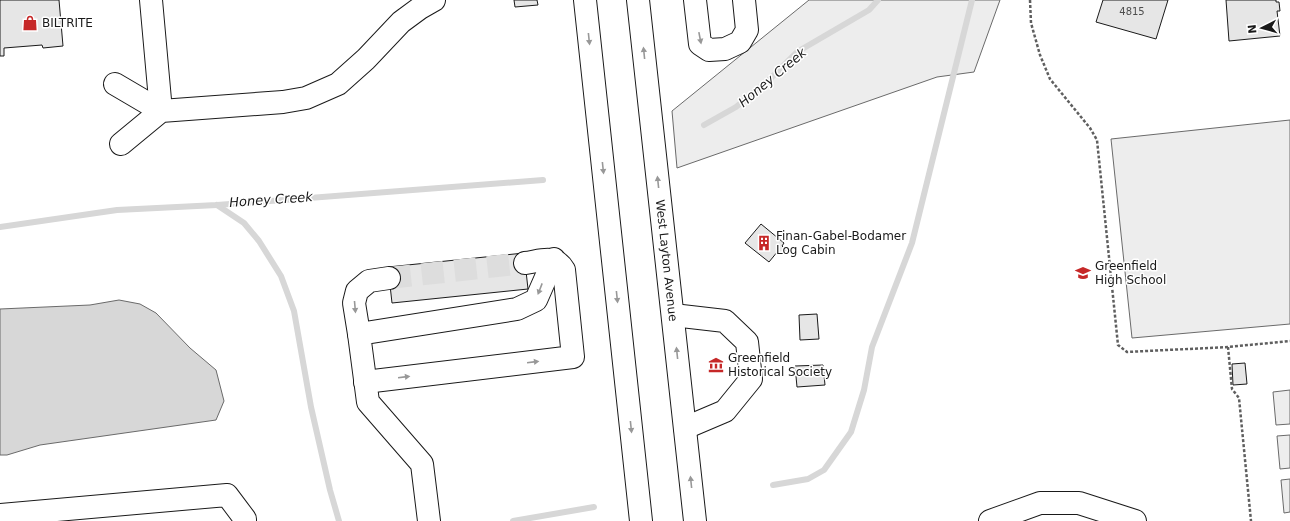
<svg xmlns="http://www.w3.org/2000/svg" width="1290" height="521" font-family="'DejaVu Sans',sans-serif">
	<rect width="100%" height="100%" fill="#fff"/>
	<g fill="#ededed" stroke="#6a6a6a">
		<path d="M809,0H1000L974,72L937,77L677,168L672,111Z"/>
		<path d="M1290,120V324L1132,338L1111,139Z"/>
		<path d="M1290,390V424L1276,425L1273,392Z"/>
		<path d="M1290,435V468L1280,469L1277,436Z"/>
		<path d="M1290,479V512L1284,513L1281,480Z"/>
	</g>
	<path fill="#d7d7d7" stroke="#6a6a6a" d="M119,300L140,304L156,313L190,348L216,370L224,401L216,420L40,445L7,455H0V309L90,305Z"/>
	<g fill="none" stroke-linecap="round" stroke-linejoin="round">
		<g stroke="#d7d7d7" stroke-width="6">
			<path d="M704,125L736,107L769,80L797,52L869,10L878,0"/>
			<path d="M217,205L244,223L259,241L281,276L294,311L311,407L330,490L339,521"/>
			<path d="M0,227L117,210L217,205L543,180"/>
			<path d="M773,485L808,479L824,470L851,432L864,390L872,347L912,243L972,0"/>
			<path d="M513,521L594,507"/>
		</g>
	</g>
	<g fill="#e6e6e6" stroke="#1a1a1a">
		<path d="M0,0H59L63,46L43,48L42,45L4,48V56H0Z"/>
		<path d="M514,0H537L538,5L515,7Z"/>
		<path d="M1103,0H1168L1156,39L1096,22Z"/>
		<path d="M1226,0H1276V2H1279L1280,11H1277L1280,36L1229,41Z"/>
		<path d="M761,224L784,243L782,246L786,250L782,255L778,251L769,262L745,243Z"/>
		<path d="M524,253L528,289L392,303L388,267Z"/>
		<path d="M817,314L819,339L800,340L799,315Z"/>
		<path d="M1245,363L1247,384L1233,385L1232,364Z"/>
		<path d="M823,365L825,385L797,387L795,366Z"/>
	</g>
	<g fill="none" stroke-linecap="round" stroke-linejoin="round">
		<path stroke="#ddd" stroke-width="22" stroke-dasharray="22 11" stroke-linecap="butt" d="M389,278L525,263"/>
		<g stroke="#1a1a1a" stroke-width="24">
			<g id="minor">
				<path d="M151,0L161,111"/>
				<path d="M695,0L700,44L709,50L725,49L740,42L747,30L744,0"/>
				<path d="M115,84L161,111"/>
				<path d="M121,144L161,111L283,102L306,98L338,84L366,59L401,22L420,8L434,0"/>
				<path d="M673,315L725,321L747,342L751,379L725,411L685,428"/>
				<path d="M359,334L354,303L357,291L369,281L389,278"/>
				<path d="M365,382L573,357L564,270C555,254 541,261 525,263"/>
				<path d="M0,515L227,495L245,519V521"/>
				<path d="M429,521L422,464L368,402L359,334L517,309L536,300L554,259"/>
				<path d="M990,521L1040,503H1079L1135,521"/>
			</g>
		</g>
		<g stroke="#1a1a1a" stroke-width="24">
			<g id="major">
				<path d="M585,0L641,521"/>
				<path id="s1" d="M638,0L695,521"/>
			</g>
		</g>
		<g stroke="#5f5f5f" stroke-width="2.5" stroke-dasharray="3 2" stroke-linecap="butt">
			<path d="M1030,0L1031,23L1040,55L1050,79L1090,128L1097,140L1118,345L1127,352L1228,347L1290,341"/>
			<path d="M1228,347L1232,389L1239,398L1251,521"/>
		</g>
		<use href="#minor" stroke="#fff" stroke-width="22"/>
		<use href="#major" stroke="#fff" stroke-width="22"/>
	</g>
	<defs><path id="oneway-solid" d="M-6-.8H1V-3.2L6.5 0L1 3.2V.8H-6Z"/></defs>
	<g fill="#989898">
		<use href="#oneway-solid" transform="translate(700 38) rotate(79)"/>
		<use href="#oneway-solid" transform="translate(589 39) rotate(84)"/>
		<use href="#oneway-solid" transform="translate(644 53) rotate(-96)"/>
		<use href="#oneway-solid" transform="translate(603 168) rotate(84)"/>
		<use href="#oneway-solid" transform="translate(658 182) rotate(-96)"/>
		<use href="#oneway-solid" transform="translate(540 289) rotate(111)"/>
		<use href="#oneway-solid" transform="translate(617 297) rotate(84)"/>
		<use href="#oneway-solid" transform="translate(355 307) rotate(85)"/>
		<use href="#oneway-solid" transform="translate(677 353) rotate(-96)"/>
		<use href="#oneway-solid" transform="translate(533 362) rotate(-7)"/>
		<use href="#oneway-solid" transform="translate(404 377) rotate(-7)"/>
		<use href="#oneway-solid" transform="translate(631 427) rotate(84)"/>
		<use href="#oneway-solid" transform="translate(691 482) rotate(-96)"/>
	</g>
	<defs>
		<g id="shop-bare" transform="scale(1.2)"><path d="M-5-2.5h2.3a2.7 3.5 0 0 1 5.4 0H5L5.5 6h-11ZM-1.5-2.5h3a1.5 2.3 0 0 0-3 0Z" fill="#c62828" stroke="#fff" stroke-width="2.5" paint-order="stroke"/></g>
		<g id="building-bare" transform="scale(1.2)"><path d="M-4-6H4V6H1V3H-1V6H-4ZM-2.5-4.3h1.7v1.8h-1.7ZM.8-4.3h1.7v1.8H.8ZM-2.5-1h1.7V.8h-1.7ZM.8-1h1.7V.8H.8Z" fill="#c62828" stroke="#fff" stroke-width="2.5" paint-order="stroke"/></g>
		<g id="school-bare" transform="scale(1.2)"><path d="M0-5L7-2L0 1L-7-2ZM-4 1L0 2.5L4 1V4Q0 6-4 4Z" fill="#c62828" stroke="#fff" stroke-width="2.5" paint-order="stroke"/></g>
		<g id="museum-bare" transform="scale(1.2)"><path d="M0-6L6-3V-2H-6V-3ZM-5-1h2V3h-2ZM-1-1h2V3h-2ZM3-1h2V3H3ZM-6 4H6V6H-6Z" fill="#c62828" stroke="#fff" stroke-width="2.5" paint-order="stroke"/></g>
	</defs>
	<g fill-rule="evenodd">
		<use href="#shop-bare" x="30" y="23"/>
		<use href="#building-bare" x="764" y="243"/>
		<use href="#school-bare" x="1083" y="273"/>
		<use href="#museum-bare" x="716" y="365"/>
	</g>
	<g text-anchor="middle" stroke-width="3" stroke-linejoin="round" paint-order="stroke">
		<g font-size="10" fill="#4d4d4d">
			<text x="1132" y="15">4815</text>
		</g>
		<g font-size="12" fill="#1a1a1a" stroke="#fff" text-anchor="start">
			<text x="42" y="27">BILTRITE</text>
			<text x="776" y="240">Finan-Gabel-Bodamer<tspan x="776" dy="14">Log Cabin</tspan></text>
			<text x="1095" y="270">Greenfield<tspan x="1095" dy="14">High School</tspan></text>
			<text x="728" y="362">Greenfield<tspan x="728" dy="14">Historical Society</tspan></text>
		</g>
		<g font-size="12" fill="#1a1a1a" stroke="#fff">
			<text dy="4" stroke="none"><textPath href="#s1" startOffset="262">West Layton Avenue</textPath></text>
		</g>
		<g font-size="13" font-style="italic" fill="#1a1a1a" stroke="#fff">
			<text transform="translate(772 77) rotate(-40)" y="5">Honey Creek</text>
			<text transform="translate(271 199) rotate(-4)" y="5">Honey Creek</text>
		</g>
	</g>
	<g transform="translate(1262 28) rotate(264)" stroke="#ffffff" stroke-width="3" paint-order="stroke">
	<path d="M0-3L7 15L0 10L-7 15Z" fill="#1a1a1a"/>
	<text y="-6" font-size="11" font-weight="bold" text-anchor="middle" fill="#1a1a1a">N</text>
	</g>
</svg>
